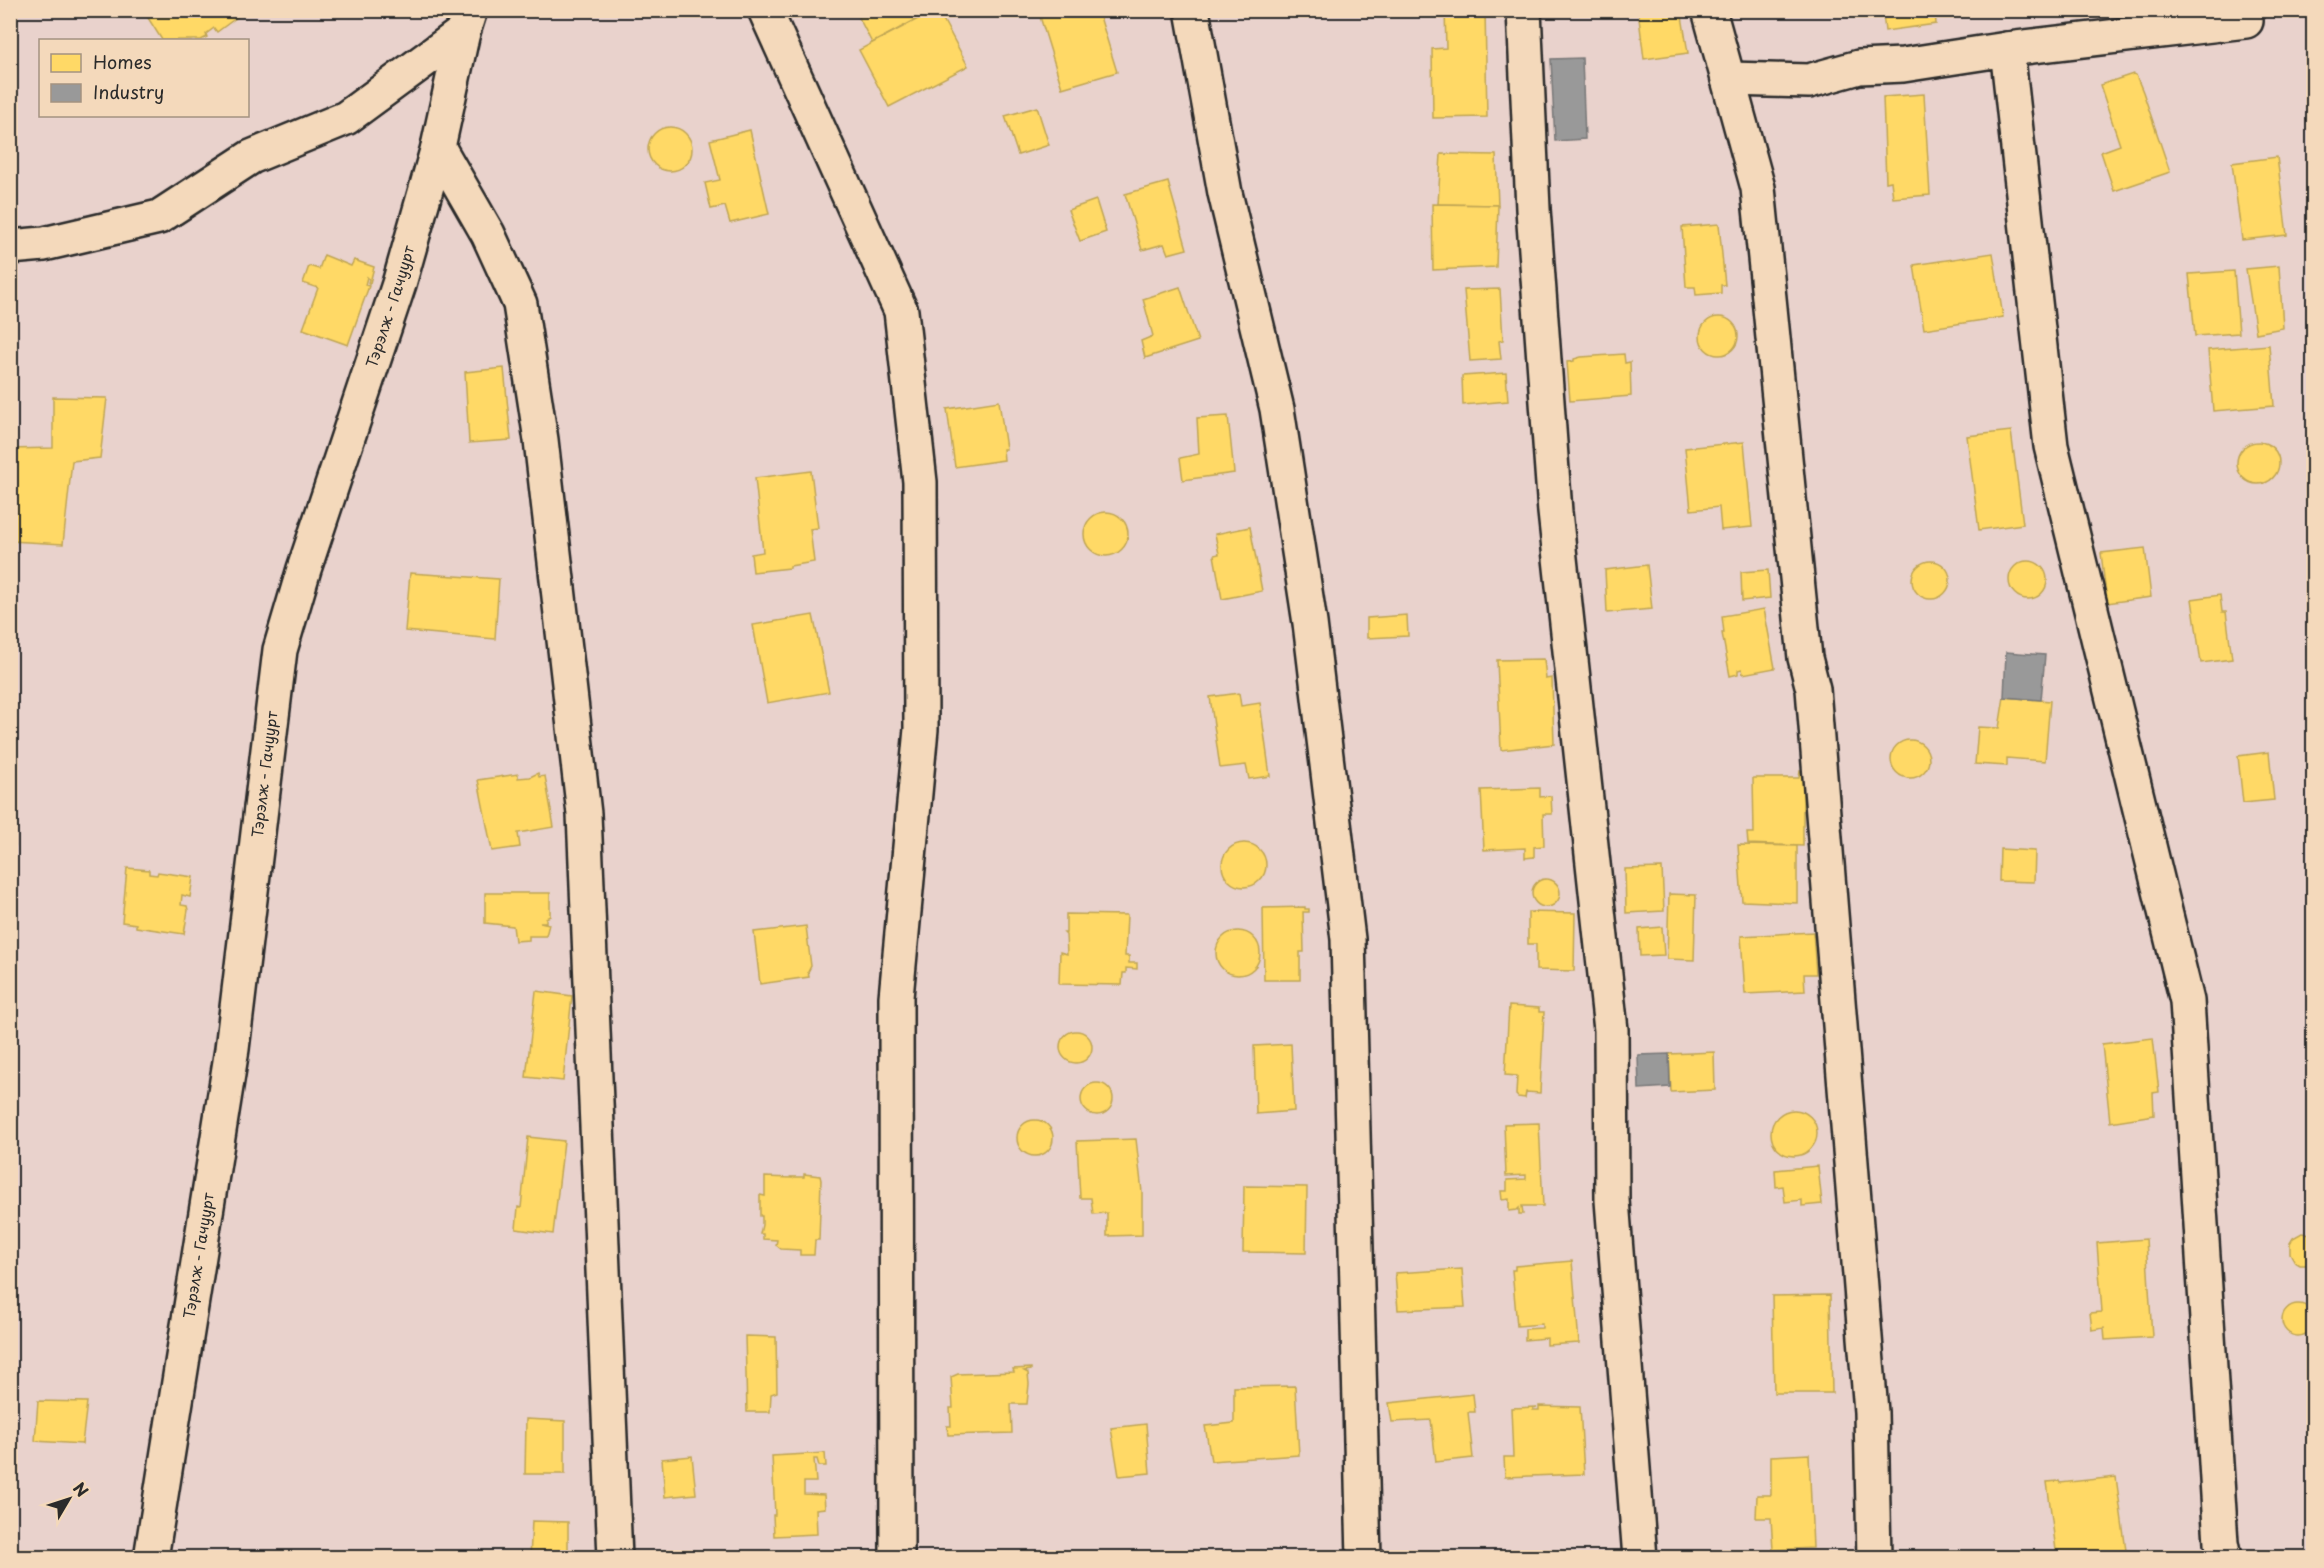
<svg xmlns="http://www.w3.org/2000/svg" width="2324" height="1568" font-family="'Playpen Sans',sans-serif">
	<rect width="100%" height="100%" fill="#e9d2cc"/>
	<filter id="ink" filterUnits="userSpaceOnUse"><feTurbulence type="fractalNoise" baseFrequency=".0167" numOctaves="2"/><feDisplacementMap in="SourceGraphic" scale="12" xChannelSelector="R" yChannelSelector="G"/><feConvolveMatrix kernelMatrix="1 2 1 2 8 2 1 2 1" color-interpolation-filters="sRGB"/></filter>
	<g filter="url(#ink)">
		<g fill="#ffd966" stroke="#bfa554" stroke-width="1.5">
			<path d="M143,10H251L245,15L244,12L217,32L214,28L206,34L207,37L201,40H162Z"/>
			<path d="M855,10H934L872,43Z"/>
			<path d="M935,10H938L968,66L889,107L859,50Z"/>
			<path d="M1038,10H1098L1117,72L1062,88Z"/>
			<path d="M1445,10H1485L1487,117L1433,118L1432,49L1446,48Z"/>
			<path d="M1638,10H1681L1688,53L1644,59Z"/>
			<path d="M1896,10H1935L1936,24L1885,31L1883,14Z"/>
			<path d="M2133,74L2136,75L2143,92L2170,172L2114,191L2101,152L2120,145L2100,85Z"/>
			<path d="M1924,94L1930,195L1893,198L1891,181L1886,182L1883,97Z"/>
			<path d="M1037,107L1049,145L1018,155L1005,116Z"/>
			<circle cx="670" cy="149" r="22"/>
			<path d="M750,130L769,214L730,223L725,206L711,209L705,183L720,180L710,140Z"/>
			<path d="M1441,154L1496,155L1498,205L1438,204Z"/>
			<path d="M2277,157L2287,235L2242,240L2232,163Z"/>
			<path d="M1168,182L1187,249L1168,254L1164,244L1142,250L1125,194Z"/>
			<path d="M1096,200L1106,232L1080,241L1068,210Z"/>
			<path d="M1432,204L1498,205L1496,267L1433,270Z"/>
			<path d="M1719,224L1725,285H1721V293L1696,295L1695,287H1686L1682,227Z"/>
			<path d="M1993,253L2003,317L1924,329L1914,265Z"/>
			<path d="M324,255L351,266L354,260L374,267L370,283H368L369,279L367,277L365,285L369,286L348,345L303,329L318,288L303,283L309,266L319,269Z"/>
			<path d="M2279,266L2283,328L2256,333L2246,269Z"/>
			<path d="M2234,271L2239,333L2195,336L2189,274Z"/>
			<path d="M1180,287L1198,341L1145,358L1141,341L1153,336L1143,299Z"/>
			<path d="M1500,289L1503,340L1499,341L1501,359L1470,361L1464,290Z"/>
			<circle cx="1719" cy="336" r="19"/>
			<path d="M2269,345L2274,406L2213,411L2208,350Z"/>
			<path d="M1624,354L1625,363L1630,362L1631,396L1570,401L1567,362L1574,361V359L1581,357Z"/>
			<path d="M504,368L511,440L469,443L465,372Z"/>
			<path d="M1506,373L1508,401L1463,405L1462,376Z"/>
			<path d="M53,397L107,398L100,458L72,461L63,544L10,541V449L53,448Z"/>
			<path d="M999,401L1006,449H1003L1004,460L955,467L947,409Z"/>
			<path d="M1228,416L1234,473L1183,480L1180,458L1199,454L1197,418Z"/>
			<path d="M2011,431L2023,524L1979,530L1967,436Z"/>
			<path d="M1744,442L1752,527L1721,530L1719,507L1691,510L1685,448Z"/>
			<circle cx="2258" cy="463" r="21"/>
			<path d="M811,471L818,528L810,529L814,562L790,566V568L753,572L751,554L763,552L755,478Z"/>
			<circle cx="1106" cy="534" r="22"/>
			<path d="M1250,527L1262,591L1222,599L1214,555L1219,554L1215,534Z"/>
			<path d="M2145,548L2151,597L2107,603L2101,553Z"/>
			<circle cx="1931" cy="580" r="19"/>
			<circle cx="2028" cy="580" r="19"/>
			<path d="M1647,565L1652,609L1607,613L1605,570Z"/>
			<path d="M1768,570L1770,598L1742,601L1741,572Z"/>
			<path d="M410,573L499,579L495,639L405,631Z"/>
			<path d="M2220,595L2222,612H2226L2232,659L2201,663L2192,599Z"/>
			<path d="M1764,609L1775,668L1743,674L1742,669L1738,670V674L1730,676L1722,633H1724L1722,616Z"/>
			<path d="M813,615L829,692L767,703L753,625Z"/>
			<path d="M1407,615L1408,636L1367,638V618Z"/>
			<path d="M1544,659L1546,679L1552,678L1554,744L1501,750L1497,660Z"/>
			<path d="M1239,693L1241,706L1260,703L1270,776L1249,779L1246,765L1220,768L1210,697Z"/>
			<path d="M2004,697L2050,701L2045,761L2007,758V766L1975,764L1978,727L1999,728Z"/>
			<circle cx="1910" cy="759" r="19"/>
			<path d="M2269,752L2274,800L2243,803L2238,756Z"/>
			<path d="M1800,771L1803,772V846L1748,844L1747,833H1754L1753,778H1799Z"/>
			<path d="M538,773L539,777L545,776L554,827L518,833L520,847L492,851L478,780L518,774V778L530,777Z"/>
			<path d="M1540,788V797L1551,796L1552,814H1543L1544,846L1534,847V857L1525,858V848L1484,850L1481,790Z"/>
			<path d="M10,823L15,828V845L10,857Z"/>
			<circle cx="1244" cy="865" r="22"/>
			<path d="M1738,845L1797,846V903L1742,901Z"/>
			<path d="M2000,849L2035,851L2034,882L1999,881Z"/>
			<path d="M127,868L149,870V874L157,875L158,872L193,877L190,897L182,895L181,905L187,906L188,910L184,934L136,927V924L122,922Z"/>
			<path d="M1662,868L1664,911L1626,913L1625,869Z"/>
			<circle cx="1546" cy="893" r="14"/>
			<path d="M485,893H550V916L546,918V922H540L549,924L546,936H529V940L515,941L513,926L485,923Z"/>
			<path d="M1669,894L1696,895L1694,960L1667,959Z"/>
			<path d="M1305,907V909H1309V912H1303L1304,952H1300V980H1264L1263,908Z"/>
			<path d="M1528,912L1575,913L1574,971L1536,970V944H1528Z"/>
			<path d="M1066,914L1127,915L1125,956H1129V963H1137V969L1126,968V973H1123L1122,985L1059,984L1060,952L1067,954L1066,935L1064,933H1066Z"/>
			<path d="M806,926L811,966L808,972L809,977L760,984L754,932Z"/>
			<path d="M1662,927L1664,955L1640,956L1639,929Z"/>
			<circle cx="1238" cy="953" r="22"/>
			<path d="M1813,932L1816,974H1804L1805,991L1745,994L1741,936Z"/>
			<path d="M536,991L572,996L563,1081L526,1077Z"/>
			<path d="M1509,1006L1539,1008V1012H1544L1540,1093L1526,1092L1525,1098L1518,1097L1516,1095L1517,1076L1505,1075Z"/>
			<circle cx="1076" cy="1047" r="16"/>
			<path d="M2153,1038L2159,1092L2153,1093L2154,1115L2110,1122L2102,1044Z"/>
			<path d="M1291,1044L1294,1111L1256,1114L1254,1046Z"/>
			<path d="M1714,1052L1715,1090L1671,1092L1669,1054Z"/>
			<circle cx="1097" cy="1099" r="16"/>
			<circle cx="1794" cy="1133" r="23"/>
			<circle cx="1035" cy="1138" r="18"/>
			<path d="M1539,1123L1543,1206H1522L1523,1214H1519V1208L1517,1210L1509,1211V1199L1502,1200L1501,1191H1507V1180L1526,1179V1175L1506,1176L1504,1124Z"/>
			<path d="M528,1137L564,1141L553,1234L516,1229L518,1207L521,1208Z"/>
			<path d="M1136,1139L1142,1192V1235L1107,1236V1213L1093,1214L1091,1198H1080L1077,1141Z"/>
			<path d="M1818,1166L1822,1204L1802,1206V1200L1785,1202L1783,1186L1776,1187L1775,1170Z"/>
			<path d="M804,1174L820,1176L821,1180L819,1240H815L814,1255H800V1250L781,1249L776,1245L777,1240L763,1239V1234H760L762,1225V1216H760V1195L765,1196V1177L792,1178L791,1177H804Z"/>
			<path d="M1244,1186L1307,1187L1306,1253L1243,1252Z"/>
			<path d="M2302,1233L2314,1234V1263L2311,1265H2300L2295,1262L2290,1253V1243L2293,1238Z"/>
			<path d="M2146,1239L2152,1337L2105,1340L2104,1328L2092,1330L2090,1313L2102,1312L2097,1243Z"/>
			<path d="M1572,1261L1579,1343L1547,1345V1338L1525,1340V1329L1542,1328V1324L1517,1326L1512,1270H1515V1266Z"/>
			<path d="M1462,1269L1465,1307L1398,1310L1395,1273Z"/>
			<path d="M1830,1295L1832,1393H1774L1772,1296Z"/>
			<circle cx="2298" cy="1320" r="16"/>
			<path d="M745,1336L776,1337L777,1392L771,1394L770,1412H747Z"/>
			<path d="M1031,1368V1370L1024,1371L1028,1373L1029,1384L1027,1404H1011L1012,1433L948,1435L947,1426H951L950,1408H953L951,1377L958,1374L1014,1372L1013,1369Z"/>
			<path d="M1295,1386L1299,1455L1211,1461L1205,1426L1234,1423V1387Z"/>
			<path d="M1473,1394L1475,1412H1468L1473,1458L1436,1462L1431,1420L1392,1422L1389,1403Z"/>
			<path d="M38,1401L87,1402L82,1444L35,1441Z"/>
			<path d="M1539,1406L1580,1407L1584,1474L1505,1477L1504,1457H1513L1511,1408L1537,1407L1533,1408V1410H1539Z"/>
			<path d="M526,1419L565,1421V1474H525Z"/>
			<path d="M1146,1424L1150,1473L1119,1476L1111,1428Z"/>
			<path d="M825,1453L826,1466H819L817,1459H814L816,1482H804V1494L824,1495L825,1508L816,1509L817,1534L774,1536L773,1515H775L772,1456Z"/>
			<path d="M1809,1454L1813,1548L1773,1550L1771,1518H1756L1757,1495H1771V1456Z"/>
			<path d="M692,1456L696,1494L665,1497L662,1459Z"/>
			<path d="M2116,1477L2127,1558H2057L2047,1482L2059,1481L2060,1483Z"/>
			<path d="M532,1521L568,1522V1558H530Z"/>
		</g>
		<g fill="#999" stroke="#787878" stroke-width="1.5">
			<path d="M1582,58L1585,139L1555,141L1551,59Z"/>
			<path d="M2006,652L2045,655L2041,700L2004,697Z"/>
			<path d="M1669,1054L1670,1087L1639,1089L1638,1055Z"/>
		</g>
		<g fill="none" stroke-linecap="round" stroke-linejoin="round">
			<g stroke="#2b2b2b" stroke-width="38">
				<g id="minor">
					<path d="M765,10L901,311L920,482L921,729L896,997L897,1558"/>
					<path d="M1192,10L1225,193L1277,409L1310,623L1348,939L1364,1558"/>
					<path d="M1524,10L1533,209L1555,512L1611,1030L1612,1200L1640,1558"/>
					<path d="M1709,10L1758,188L1805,658L1813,689L1871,1412L1874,1558"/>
					<path d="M2007,49L2246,21"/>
					<path d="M1728,79L1809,81L1859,67L1903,65L2007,49L2051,446L2187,1001L2221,1543L2224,1558"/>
					<path d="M438,147L488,234L520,304L541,440L584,814L615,1558"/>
					<path d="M10,247L44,244L159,217L251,157L346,118L463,32"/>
				</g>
			</g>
			<g stroke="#2b2b2b" stroke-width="38">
				<g id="secondary">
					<path id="s1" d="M151,1558L232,1049L280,650L304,569L399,284L438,147L463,32L470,10"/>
				</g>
			</g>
			<use href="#minor" stroke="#f4d9bb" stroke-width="33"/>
			<use href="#secondary" stroke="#f4d9bb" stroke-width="33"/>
		</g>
	</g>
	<g text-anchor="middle" stroke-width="6" stroke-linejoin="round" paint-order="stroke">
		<g font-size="15" fill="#2b2b2b" stroke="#f4d9bb">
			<text dy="5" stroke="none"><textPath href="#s1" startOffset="1278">Тэрэлж - Гачуурт</textPath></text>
			<text dy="5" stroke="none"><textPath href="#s1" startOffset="792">Тэрэлж - Гачуурт</textPath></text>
			<text dy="5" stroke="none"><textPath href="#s1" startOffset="306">Тэрэлж - Гачуурт</textPath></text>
		</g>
	</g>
	<rect width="2324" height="1568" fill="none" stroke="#f4d9bb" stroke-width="36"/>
	<rect x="18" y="18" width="2288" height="1532" fill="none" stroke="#2b2b2b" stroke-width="2" filter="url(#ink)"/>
	<rect x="39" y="39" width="210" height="78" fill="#f4d9bb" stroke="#a49381" stroke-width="1.5"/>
	<rect x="51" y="54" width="30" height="18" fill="#ffd966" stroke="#a49381" stroke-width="1.5"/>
	<text x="93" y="69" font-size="18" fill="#2b2b2b">Homes</text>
	<rect x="51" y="84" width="30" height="18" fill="#999999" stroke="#a49381" stroke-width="1.5"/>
	<text x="93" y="99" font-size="18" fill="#2b2b2b">Industry</text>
	<g transform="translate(69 1499) rotate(51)" stroke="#f4d9bb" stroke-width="4.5" paint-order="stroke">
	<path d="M0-4.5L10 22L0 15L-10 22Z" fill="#2b2b2b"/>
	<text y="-9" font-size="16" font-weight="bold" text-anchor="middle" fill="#2b2b2b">N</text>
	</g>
</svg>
